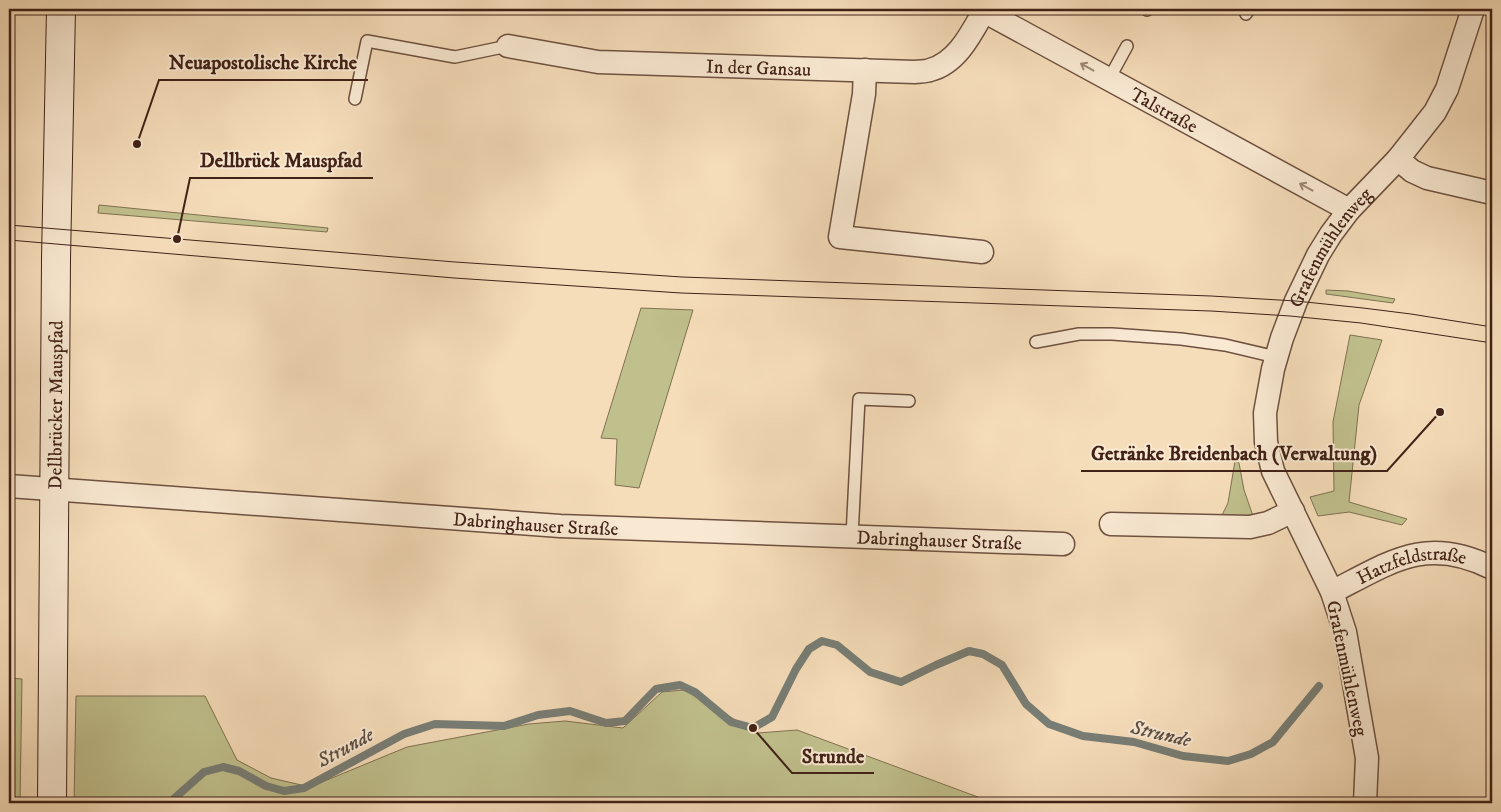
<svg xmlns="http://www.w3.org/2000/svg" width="1501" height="812" font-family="'IM FELL DW Pica',serif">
	<rect width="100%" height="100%" fill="#f6ddba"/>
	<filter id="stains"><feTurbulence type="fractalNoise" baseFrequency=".004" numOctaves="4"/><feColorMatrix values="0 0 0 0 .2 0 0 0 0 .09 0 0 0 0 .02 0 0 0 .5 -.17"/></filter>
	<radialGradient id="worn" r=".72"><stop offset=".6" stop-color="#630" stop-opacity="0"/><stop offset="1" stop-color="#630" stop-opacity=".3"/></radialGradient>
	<g fill="#c0c08d" stroke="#807152">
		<path d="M99,205L328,228L327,232L98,213Z"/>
		<path d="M1326,290L1348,291L1395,299L1393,303L1326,294Z"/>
		<path d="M641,308L693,310L639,488L615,485L617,439L601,438Z"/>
		<path d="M1350,335L1382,340L1359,405L1349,502L1407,519L1402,525L1349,512L1318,516L1310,497L1334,491L1333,422Z"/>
		<path d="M1235,461L1239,463L1244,490L1253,516L1221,517L1228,503Z"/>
		<path d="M9,678L22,679L20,803H9Z"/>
		<path d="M684,690L758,733L797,730L994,803H74L76,696H205L237,760L271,778L310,787L407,747L529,724L565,721L623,728L662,692Z"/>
	</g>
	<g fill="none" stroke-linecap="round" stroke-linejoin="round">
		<path stroke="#787e76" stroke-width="8" d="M169,803L204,772L223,767L239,771L266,786L284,791L304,788L404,734L435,724L504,726L538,715L570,711L606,723L625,721L656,689L680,685L695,692L731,722L753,728L772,717L796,669L809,649L822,641L837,645L870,672L901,682L936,665L969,651L983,654L1002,665L1026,704L1049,724L1083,736L1134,742L1183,756L1228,761L1251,754L1273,742L1319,686"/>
		<g stroke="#6e5140" stroke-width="14">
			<g id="service">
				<path d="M1147,10L1148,9"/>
				<path d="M1246,14L1249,9"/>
				<path d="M1109,79L1127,46"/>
				<path d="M355,99L367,41L455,57L508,46"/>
				<path d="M1036,342L1079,334H1112L1181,339L1225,345L1276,357"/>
				<path d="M852,536L859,399L909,401"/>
			</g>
		</g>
		<g stroke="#6e5140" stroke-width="25">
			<g id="minor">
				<path id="s1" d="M980,9L1349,210"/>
				<path id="s2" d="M508,46L598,62L915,72C920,71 925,72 930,70C957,63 971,34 984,11"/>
				<path d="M865,70L864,94L840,237L982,252"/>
				<path d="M1398,159L1412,171L1427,178L1492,193"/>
				<path id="s3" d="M9,486L560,526L1063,544"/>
				<path d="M1111,524L1250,527L1268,523L1293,511"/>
				<path id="s4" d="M1332,592C1391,562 1426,535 1492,568"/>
				<path id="s5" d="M1365,803L1367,758L1345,632L1332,592L1273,471L1266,442L1265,413L1273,369L1282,338L1296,301L1318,255L1331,234L1349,210L1398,159L1435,112L1447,89L1473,9"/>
			</g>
		</g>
		<g stroke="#412217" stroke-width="30">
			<g id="secondary">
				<path id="s6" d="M52,803L56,259L61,9"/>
			</g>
		</g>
		<use href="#service" stroke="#f9e9d2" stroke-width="11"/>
		<use href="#minor" stroke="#f9e9d2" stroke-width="22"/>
		<use href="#secondary" stroke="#f9e9d2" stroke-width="28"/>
		<g stroke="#412217" stroke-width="1">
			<path d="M9,225L455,262L682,277L1211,296L1296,301L1363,308L1411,314L1492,327"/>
			<path d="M9,240L454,278L681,293L1211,311L1290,316L1361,323L1492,343"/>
		</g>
	</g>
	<defs><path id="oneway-shaft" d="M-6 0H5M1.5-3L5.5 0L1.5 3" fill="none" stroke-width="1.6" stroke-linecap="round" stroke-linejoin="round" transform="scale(1.25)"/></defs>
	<g stroke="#9d8674">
		<use href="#oneway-shaft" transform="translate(1087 67) rotate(-151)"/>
		<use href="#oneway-shaft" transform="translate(1306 187) rotate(-151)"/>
	</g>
	<g text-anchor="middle" stroke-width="4" stroke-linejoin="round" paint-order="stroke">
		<g font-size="19" fill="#412217" stroke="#f9e9d2">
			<text dy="7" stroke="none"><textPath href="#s2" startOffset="252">In der Gansau</textPath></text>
			<text dy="7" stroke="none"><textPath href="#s1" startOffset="210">Talstraße</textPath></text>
			<text dy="7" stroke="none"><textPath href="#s5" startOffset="589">Grafenmühlenweg</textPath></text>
			<text dy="7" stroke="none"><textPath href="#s6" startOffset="398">Dellbrücker Mauspfad</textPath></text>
			<text dy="7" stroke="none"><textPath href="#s3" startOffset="528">Dabringhauser Straße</textPath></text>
			<text dy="7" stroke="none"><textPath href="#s3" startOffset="932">Dabringhauser Straße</textPath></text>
			<text dy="7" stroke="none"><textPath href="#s4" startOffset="86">Hatzfeldstraße</textPath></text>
			<text transform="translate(1348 668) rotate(78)" y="7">Grafenmühlenweg</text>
		</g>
		<g font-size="20" font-style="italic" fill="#5d5046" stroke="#f9e9d2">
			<text transform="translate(1161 733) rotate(13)" y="7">Strunde</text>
			<text transform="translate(345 747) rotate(-29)" y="7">Strunde</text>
		</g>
	</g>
	<path fill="none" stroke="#412217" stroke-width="2" d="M137 144L159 80H368M177 239L190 178H373M1440 412L1387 471H1081M753 728L792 773H874"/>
	<g fill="#412217" stroke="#f9e9d2" stroke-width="2">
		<circle cx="137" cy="144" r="5"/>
		<circle cx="177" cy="239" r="5"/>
		<circle cx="1440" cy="412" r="5"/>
		<circle cx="753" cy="728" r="5"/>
	</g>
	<g font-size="20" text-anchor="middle" font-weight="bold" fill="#412217" stroke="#f9e9d2" stroke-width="4" stroke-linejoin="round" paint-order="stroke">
		<text x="263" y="69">Neuapostolische Kirche</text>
		<text x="281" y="167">Dellbrück Mauspfad</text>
		<text x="1234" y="460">Getränke Breidenbach (Verwaltung)</text>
		<text x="833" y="763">Strunde</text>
	</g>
	<rect width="1501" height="812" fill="none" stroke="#f6ddba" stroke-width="30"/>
	<rect x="10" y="10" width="1481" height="792" fill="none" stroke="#412217" stroke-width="2.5"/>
	<rect x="15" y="15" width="1471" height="782" fill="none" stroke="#412217"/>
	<rect width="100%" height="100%" filter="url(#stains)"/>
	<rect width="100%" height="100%" fill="url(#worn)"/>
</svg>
